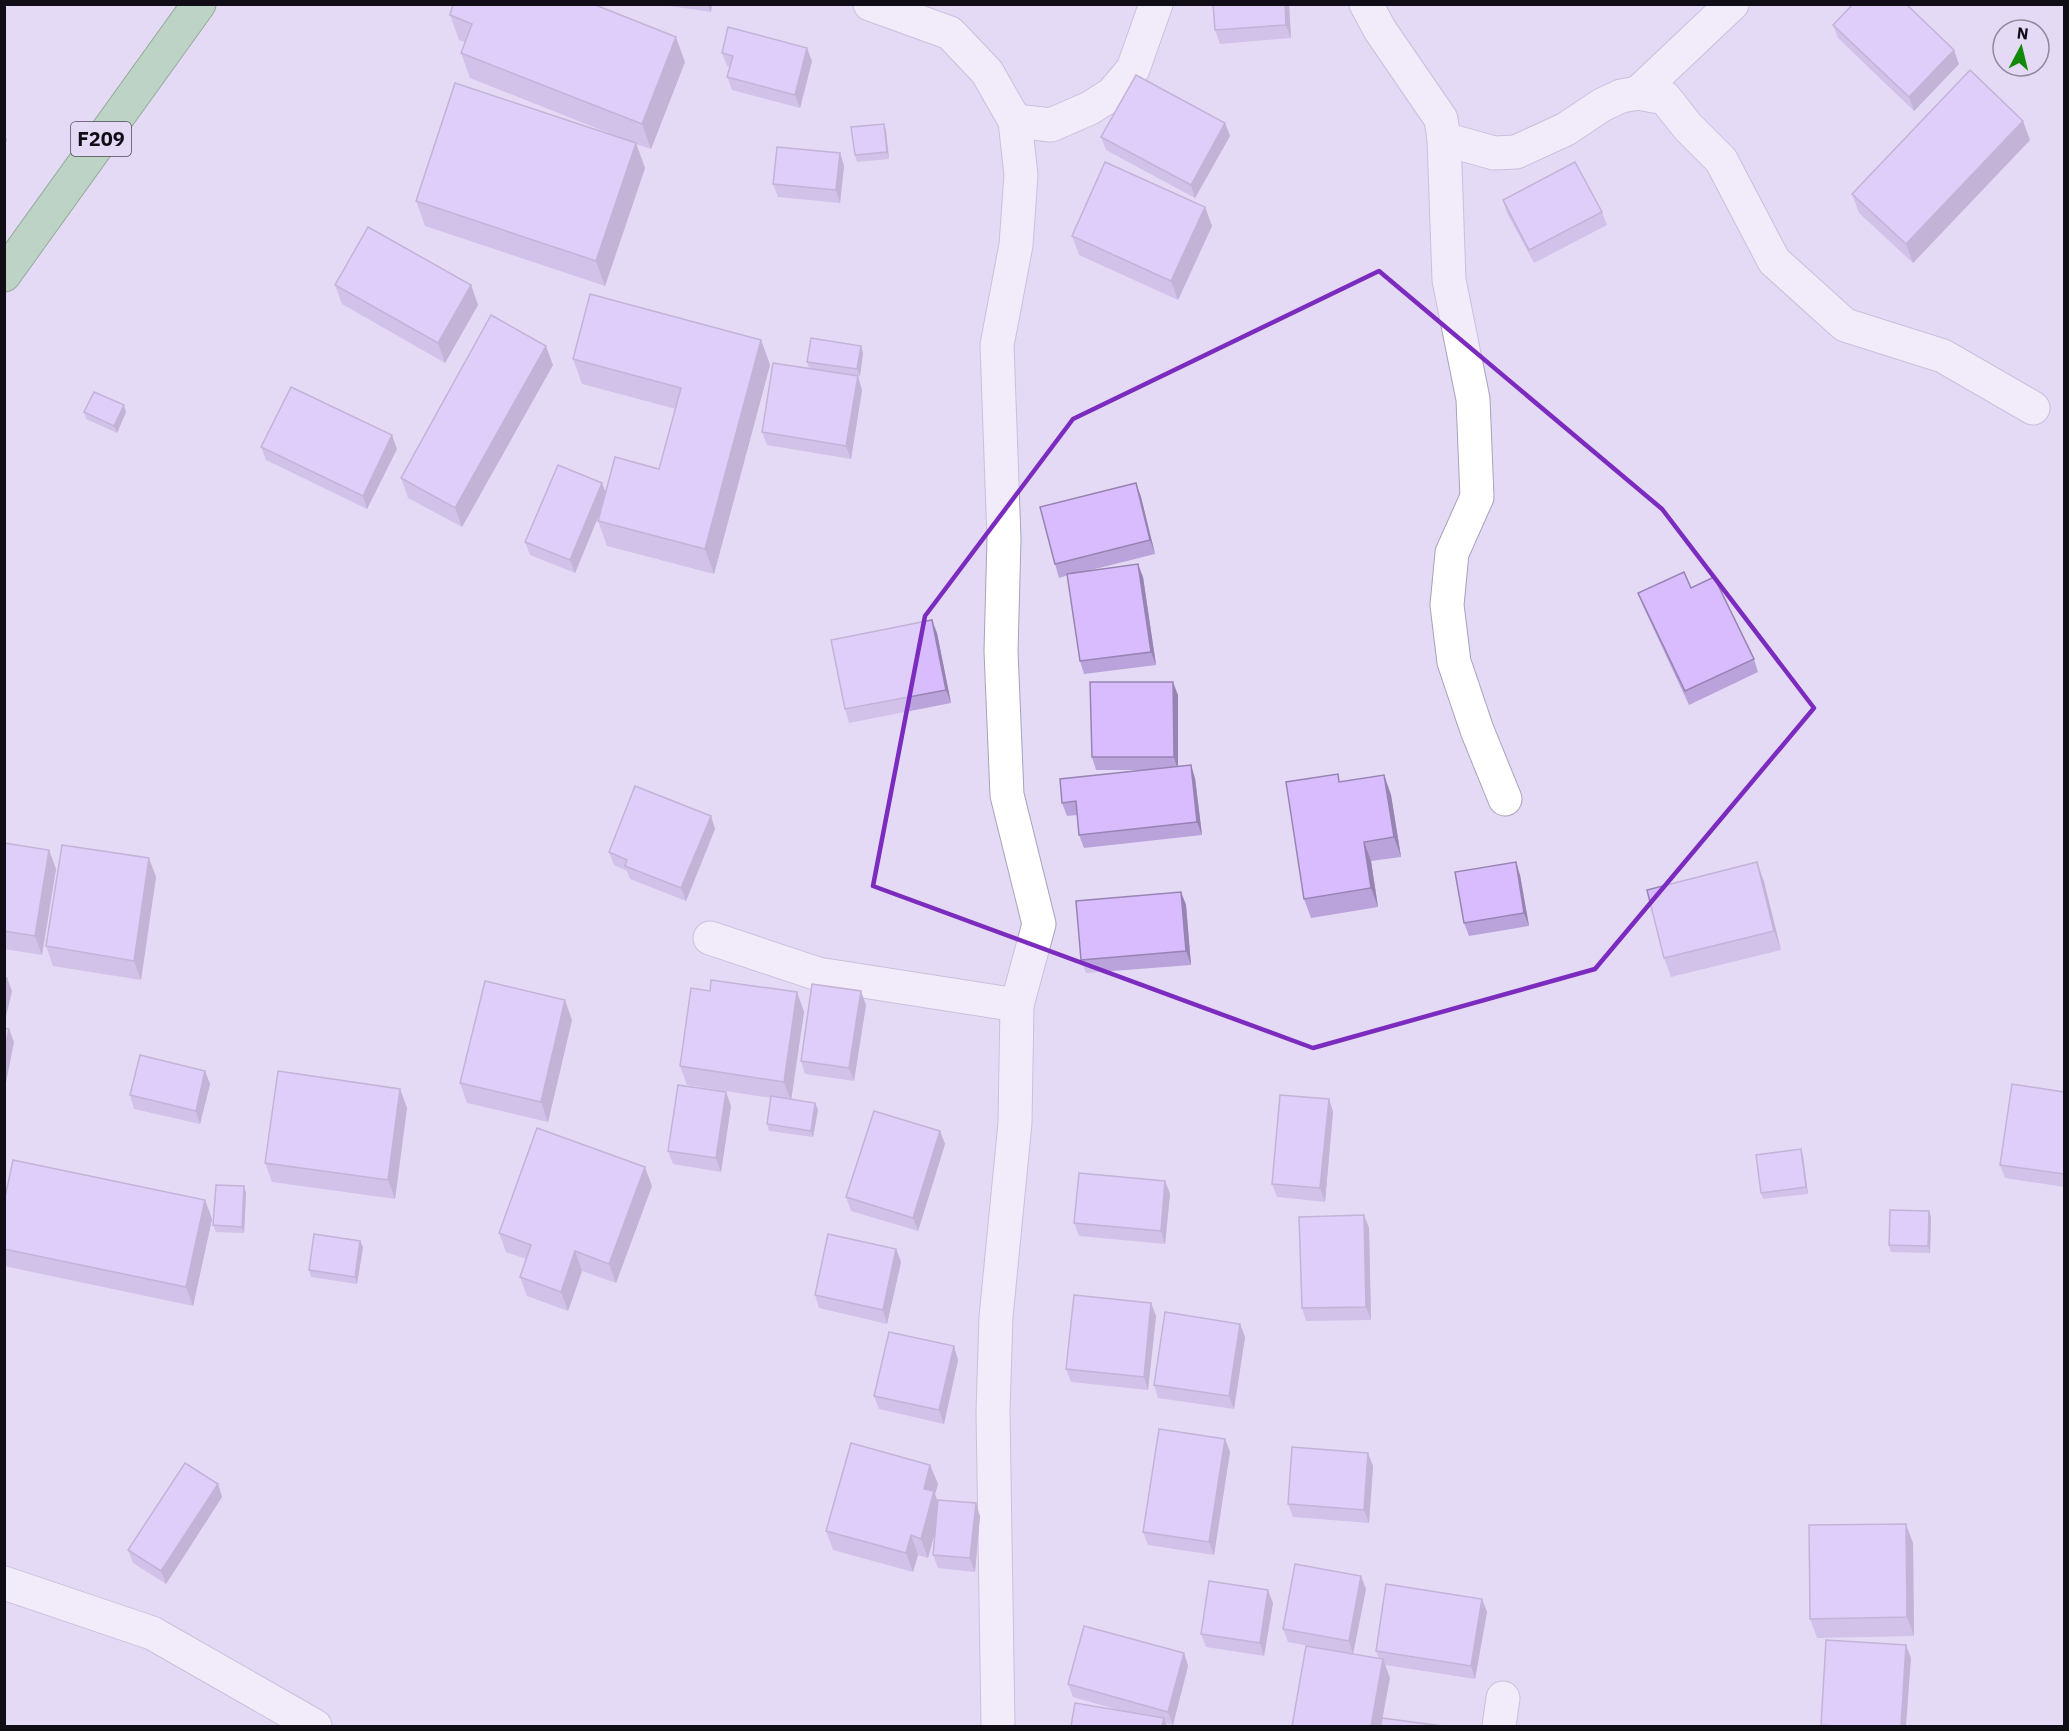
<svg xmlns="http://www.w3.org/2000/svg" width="2069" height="1731" font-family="'IBM Plex Sans',sans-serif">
	<rect width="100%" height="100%" fill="#e5daf6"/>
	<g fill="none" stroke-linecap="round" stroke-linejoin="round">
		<g stroke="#aba0ba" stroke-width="35">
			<g id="street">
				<path d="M870,4L950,33L987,72L1015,121L1021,175L1016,245L997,345L1004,539L1001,651L1007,795L1039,924L1017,1005L1015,1123L996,1317L993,1411L998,1726"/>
				<path d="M1366,4L1380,30L1441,119L1444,139L1449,280L1473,399L1477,497L1452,553L1447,605L1454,662L1477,730L1505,799"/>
				<path d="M1638,93L1732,4"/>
				<path d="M1015,121L1051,125L1090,108L1112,94L1133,69L1156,4"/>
				<path d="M1444,139L1494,153L1516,152L1566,129L1602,105L1621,96L1638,93L1665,98L1688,127L1721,160L1774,261L1845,325L1943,356L2033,408"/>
				<path d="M710,938L818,974L1017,1005"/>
				<path d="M4,1583L152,1633L315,1726"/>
				<path d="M1499,1726L1503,1698"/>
			</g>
		</g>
		<g stroke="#30722d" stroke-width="35">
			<path id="primary" d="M4,275L199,4"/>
		</g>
		<use href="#street" stroke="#fff" stroke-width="33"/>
		<use href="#primary" stroke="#8dcb89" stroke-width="33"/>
	</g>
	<g fill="#baa2da">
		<path d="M656,4H712L711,12Z"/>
		<path d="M1289,4L1291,38L1220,44L1215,30Z"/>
		<path d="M450,15L685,62L651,149L636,144L645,168L605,286L425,226L416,201L621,138L470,78L461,53L465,42L459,40Z"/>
		<path d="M1833,25L1959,64L1914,111L1838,38Z"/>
		<path d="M722,53L812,61L800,108L732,90L727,77L730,67L727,66Z"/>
		<path d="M1225,123L1230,136L1195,198L1106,150L1101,137Z"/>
		<path d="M884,124L886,131L889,159L857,162L855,155Z"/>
		<path d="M2030,140L1913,263L1859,213L1852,194Z"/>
		<path d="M840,153L844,166L840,203L778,197L773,184Z"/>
		<path d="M1503,200L1602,212L1607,225L1534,263L1507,213Z"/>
		<path d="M1205,207L1212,226L1178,300L1079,255L1072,236Z"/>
		<path d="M335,285H471L478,305L445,363L342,304Z"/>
		<path d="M761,340L770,365L714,574L607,546L598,521L600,512L575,573L530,555L525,542L602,483L605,492L659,469L676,409L582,384L573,359Z"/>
		<path d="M861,346L863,353L860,376L829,372L862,390L851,459L767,445L762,432L809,368L807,362Z"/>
		<path d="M553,365L462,527L408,498L401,478Z"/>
		<path d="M84,412H126L117,433L86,419Z"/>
		<path d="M261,447L397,449L367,509L266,460Z"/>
		<path d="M1136,483L1141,497L1155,554L1083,572L1143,577L1156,665L1084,674L1080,661L1068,575L1059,578L1055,564Z"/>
		<path d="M1691,588L1754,659L1758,672L1689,705L1643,606L1638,593Z"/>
		<path d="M937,633L951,703L849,723L845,709Z"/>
		<path d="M1178,695V767L1195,778L1202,835L1084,848L1079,835L1077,815L1067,816L1062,803L1145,770H1096L1092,757Z"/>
		<path d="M1384,775L1391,795L1401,857L1371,861L1378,907L1311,918L1304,899L1341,782Z"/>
		<path d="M711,816L715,829L686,901L630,879L627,871L614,865L609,852Z"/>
		<path d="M4,843L49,850L56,869L42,955L4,949Z"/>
		<path d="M1757,862L1764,882L1781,950L1671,977L1664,958Z"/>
		<path d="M1520,875L1529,926L1469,936L1464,923Z"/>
		<path d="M156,877L141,980L53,966L46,946Z"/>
		<path d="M1181,892L1186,905L1191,965L1086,973L1081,960Z"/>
		<path d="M710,991L797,992L804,1012L791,1100L815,1103L818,1110L813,1137L769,1131L767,1124L771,1098L687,1085L680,1066Z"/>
		<path d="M866,1005L854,1081L805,1074L801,1061Z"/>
		<path d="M572,1020L548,1122L467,1103L460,1083Z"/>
		<path d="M210,1084L200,1124L134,1109L130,1095Z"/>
		<path d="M400,1089L407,1108L395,1199L272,1182L265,1163Z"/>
		<path d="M2064,1092V1187L2005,1178L2000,1165Z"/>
		<path d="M1329,1099L1333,1112L1325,1202L1277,1197L1272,1184Z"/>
		<path d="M731,1106L721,1172L673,1164L668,1151Z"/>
		<path d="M940,1131L945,1144L918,1231L851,1211L846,1197Z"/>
		<path d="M1803,1156L1808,1194L1763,1199L1761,1193Z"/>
		<path d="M1165,1181L1170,1194L1165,1244L1079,1236L1074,1223Z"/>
		<path d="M244,1186L246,1193L244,1233L216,1232L213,1225Z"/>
		<path d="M652,1186L616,1283L582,1271L568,1311L527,1296L520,1277L526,1259L506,1252L499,1233Z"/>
		<path d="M205,1200L212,1219L193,1306L4,1266V1202Z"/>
		<path d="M1364,1215L1369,1228L1371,1320L1306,1321L1302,1308Z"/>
		<path d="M1931,1217L1930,1253L1891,1252L1889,1245Z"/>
		<path d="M363,1247L357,1284L311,1277L309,1270Z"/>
		<path d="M896,1249L901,1262L887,1324L819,1308L815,1295Z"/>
		<path d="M1151,1303L1156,1316L1148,1390L1071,1382L1066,1369Z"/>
		<path d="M1240,1324L1245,1337L1234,1409L1158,1398L1154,1385Z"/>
		<path d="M958,1360L944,1424L879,1409L874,1396Z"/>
		<path d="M1225,1439L1230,1452L1214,1555L1148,1545L1143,1532Z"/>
		<path d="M930,1465L938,1484L935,1494L938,1502L980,1516L975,1572L938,1568L933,1555L935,1532L928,1558L918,1555L913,1572L833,1550L826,1531Z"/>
		<path d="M1373,1466L1369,1523L1293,1517L1288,1504Z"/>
		<path d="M218,1484L222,1497L166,1584L133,1563L128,1550Z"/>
		<path d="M1913,1543L1914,1636L1817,1638L1810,1619Z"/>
		<path d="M1366,1589L1353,1654L1379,1659L1376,1651L1482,1599L1487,1612L1475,1679L1385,1665L1390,1678L1346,1653L1288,1642L1283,1629Z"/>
		<path d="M1273,1603L1264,1656L1206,1647L1201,1634Z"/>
		<path d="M1184,1653L1188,1666L1173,1725L1165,1723L1167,1726L1122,1711L1073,1697L1068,1684Z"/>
	</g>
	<g fill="#9784b2">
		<path d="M708,4H712L711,12Z"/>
		<path d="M1285,4H1289L1291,38L1286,25Z"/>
		<path d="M676,37L685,62L651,149L642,124Z"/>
		<path d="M807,48L812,61L800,108L795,95Z"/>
		<path d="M1954,50L1959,64L1914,111L1909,97Z"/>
		<path d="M2023,121L2030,140L1913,263L1906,244Z"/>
		<path d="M1225,123L1230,136L1195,198L1191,185Z"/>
		<path d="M884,124L886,131L889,159L887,152Z"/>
		<path d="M5,134L7,140L4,146V135Z"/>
		<path d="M636,143L645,168L605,286L596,261Z"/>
		<path d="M840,153L844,166L840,203L836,190Z"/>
		<path d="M1205,207L1212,226L1178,300L1171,281Z"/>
		<path d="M471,285L478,305L445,363L438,343Z"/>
		<path d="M761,340L770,365L714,574L705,549Z"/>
		<path d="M546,346L553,365L462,527L455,508Z"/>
		<path d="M861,346L863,353L860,376L857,369Z"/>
		<path d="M858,376L862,390L851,459L846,446Z"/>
		<path d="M124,405L126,412L117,433L114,426Z"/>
		<path d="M392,435L397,449L367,509L363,496Z"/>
		<path d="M602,483L607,496L575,573L570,560Z"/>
		<path d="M1136,483L1141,497L1155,554L1150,540Z"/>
		<path d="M1138,564L1143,577L1156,665L1151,652Z"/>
		<path d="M932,620L937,633L951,703L946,690Z"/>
		<path d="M1173,682L1178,695V770L1174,757Z"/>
		<path d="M1191,765L1195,778L1202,835L1197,822Z"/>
		<path d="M1384,775L1391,795L1401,857L1394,837Z"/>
		<path d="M711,816L715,829L686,901L681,888Z"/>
		<path d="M1364,842L1371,861L1378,907L1371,888Z"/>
		<path d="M49,850L56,869L42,955L35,936Z"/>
		<path d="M149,858L156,877L141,980L134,961Z"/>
		<path d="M1516,862L1520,875L1529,926L1524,913Z"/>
		<path d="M1757,862L1764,882L1781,950L1774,931Z"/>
		<path d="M1181,892L1186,905L1191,965L1186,951Z"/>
		<path d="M7,978L12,991L4,1025V990Z"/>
		<path d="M861,991L866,1005L854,1081L849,1068Z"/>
		<path d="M797,992L804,1012L791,1101L784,1082Z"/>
		<path d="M565,1000L572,1020L548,1122L541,1102Z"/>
		<path d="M9,1029L14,1042L4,1093V1055Z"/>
		<path d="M205,1071L210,1084L200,1124L196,1111Z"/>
		<path d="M400,1089L407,1108L395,1199L388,1180Z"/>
		<path d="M726,1092L731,1106L721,1172L716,1158Z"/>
		<path d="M1329,1099L1333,1112L1325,1202L1320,1188Z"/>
		<path d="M815,1103L818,1110L813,1137L811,1131Z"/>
		<path d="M940,1131L945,1144L918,1231L913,1218Z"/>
		<path d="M1801,1149L1803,1156L1808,1194L1806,1187Z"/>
		<path d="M645,1167L652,1186L616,1283L609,1264Z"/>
		<path d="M1165,1181L1170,1194L1165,1244L1161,1231Z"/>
		<path d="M244,1186L246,1193L244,1233L242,1227Z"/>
		<path d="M205,1200L212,1219L193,1306L186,1287Z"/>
		<path d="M1929,1211L1931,1217L1930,1253L1928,1246Z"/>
		<path d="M1364,1215L1369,1228L1371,1320L1366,1307Z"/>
		<path d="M360,1241L363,1247L357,1284L355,1277Z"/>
		<path d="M896,1249L901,1262L887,1324L883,1310Z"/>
		<path d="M575,1251L582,1271L568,1311L561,1292Z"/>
		<path d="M1151,1303L1156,1316L1148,1390L1144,1377Z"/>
		<path d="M1240,1324L1245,1337L1234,1409L1229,1396Z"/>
		<path d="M954,1346L958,1360L944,1424L939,1410Z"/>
		<path d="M1225,1439L1230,1452L1214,1555L1209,1542Z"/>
		<path d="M1368,1453L1373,1466L1369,1523L1364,1510Z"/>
		<path d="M930,1465L938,1484L935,1494L941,1511L928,1558L921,1539L924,1489Z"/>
		<path d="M218,1484L222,1497L166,1584L161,1571Z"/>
		<path d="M976,1503L980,1516L975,1572L970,1558Z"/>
		<path d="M1906,1524L1913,1543L1914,1636L1907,1617Z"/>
		<path d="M911,1535L918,1555L913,1572L906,1553Z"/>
		<path d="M1361,1576L1366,1589L1353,1654L1349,1641Z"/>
		<path d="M1268,1590L1273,1603L1264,1656L1260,1643Z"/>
		<path d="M1482,1599L1487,1612L1475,1679L1471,1666Z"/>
		<path d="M1906,1645L1911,1658L1906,1726H1901Z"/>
		<path d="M1184,1653L1188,1666L1173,1725L1168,1712Z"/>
		<path d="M1383,1659L1390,1678L1381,1726H1371Z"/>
		<path d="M1164,1718L1167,1726H1162Z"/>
	</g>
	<g fill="#d8bcfe" stroke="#9784b2" stroke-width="1.5">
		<path d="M453,4H593L676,37L642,124L461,53L472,24L450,15Z"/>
		<path d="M1213,4H1285L1286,25L1215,30Z"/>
		<path d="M1853,4H1906L1954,50L1909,97L1833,25Z"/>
		<path d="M728,27L807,48L795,95L727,77L733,56L722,53Z"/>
		<path d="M1970,70L2023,121L1906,244L1852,194Z"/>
		<path d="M1136,75L1225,123L1191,185L1101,137Z"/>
		<path d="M455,83L636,143L596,261L416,201Z"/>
		<path d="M884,124L887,152L855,155L851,127Z"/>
		<path d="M777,147L840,153L836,190L773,184Z"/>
		<path d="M1105,162L1205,207L1171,281L1072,236Z"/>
		<path d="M1575,162L1602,212L1529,250L1503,200Z"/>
		<path d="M368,227L471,285L438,343L335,285Z"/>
		<path d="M590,294L761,340L705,549L598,521L615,457L659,469L681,388L573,359Z"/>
		<path d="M491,315L546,346L455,508L401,478Z"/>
		<path d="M811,338L861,346L857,369L807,362Z"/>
		<path d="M773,363L858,376L846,446L762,432Z"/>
		<path d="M291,387L392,435L363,496L261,447Z"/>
		<path d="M94,392L124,405L114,426L84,412Z"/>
		<path d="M558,465L602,483L570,560L525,542Z"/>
		<path d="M1136,483L1150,540L1055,564L1040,507Z"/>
		<path d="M1138,564L1151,652L1080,661L1067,574Z"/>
		<path d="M1684,572L1691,588L1714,577L1754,659L1685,691L1638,593Z"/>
		<path d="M932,620L946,690L845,709L831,640Z"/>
		<path d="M1090,682H1173L1174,757H1092Z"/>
		<path d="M1191,765L1197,822L1079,835L1076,801L1062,803L1060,779Z"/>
		<path d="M1338,774L1339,782L1384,775L1394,837L1364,842L1371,888L1304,899L1286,782Z"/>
		<path d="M635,786L711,816L681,888L625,866L627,860L609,852Z"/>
		<path d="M4,843L49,850L35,936L4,931Z"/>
		<path d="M62,845L149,858L134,961L46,946Z"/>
		<path d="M1516,862L1524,913L1464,923L1455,872Z"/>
		<path d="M1757,862L1774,931L1664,958L1647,890Z"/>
		<path d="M1181,892L1186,951L1081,960L1076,901Z"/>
		<path d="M4,978H7L4,990Z"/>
		<path d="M711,980L797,992L784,1082L680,1066L691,988L710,991Z"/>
		<path d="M485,981L565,1000L541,1102L460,1083Z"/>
		<path d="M812,984L861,991L849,1068L801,1061Z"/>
		<path d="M4,1028L9,1029L4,1055Z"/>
		<path d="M140,1055L205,1071L196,1111L130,1095Z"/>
		<path d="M278,1071L400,1089L388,1180L265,1163Z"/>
		<path d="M2012,1084L2064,1092V1174L2000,1165Z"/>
		<path d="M678,1085L726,1092L716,1158L668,1151Z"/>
		<path d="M1280,1095L1329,1099L1320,1188L1272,1184Z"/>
		<path d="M771,1096L815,1103L811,1131L767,1124Z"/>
		<path d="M874,1111L940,1131L913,1218L846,1197Z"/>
		<path d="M537,1128L645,1167L609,1264L575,1251L561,1292L520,1277L531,1245L499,1233Z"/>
		<path d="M1801,1149L1806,1187L1761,1193L1756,1155Z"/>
		<path d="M13,1160L205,1200L186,1287L4,1249V1202Z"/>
		<path d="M1079,1173L1165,1181L1161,1231L1074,1223Z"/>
		<path d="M216,1185L244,1186L242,1227L213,1225Z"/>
		<path d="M1890,1210L1929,1211L1928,1246L1889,1245Z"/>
		<path d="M1364,1215L1366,1307L1302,1308L1299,1217Z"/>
		<path d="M314,1234L360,1241L355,1277L309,1270Z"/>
		<path d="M828,1234L896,1249L883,1310L815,1295Z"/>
		<path d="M1074,1295L1151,1303L1144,1377L1066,1369Z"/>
		<path d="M1165,1312L1240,1324L1229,1396L1154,1385Z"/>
		<path d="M889,1332L954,1346L939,1410L874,1396Z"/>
		<path d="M1159,1429L1225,1439L1209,1542L1143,1532Z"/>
		<path d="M851,1443L930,1465L924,1489L934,1491L921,1539L911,1535L906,1553L826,1531Z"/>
		<path d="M1292,1447L1368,1453L1364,1510L1288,1504Z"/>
		<path d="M185,1463L218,1484L161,1571L128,1550Z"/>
		<path d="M938,1500L976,1503L970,1558L933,1555Z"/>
		<path d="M1906,1524L1907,1617L1810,1619L1809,1525Z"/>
		<path d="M1295,1564L1361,1576L1349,1641L1283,1629Z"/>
		<path d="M1209,1581L1268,1590L1260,1643L1201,1634Z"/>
		<path d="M1386,1584L1482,1599L1471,1666L1376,1651Z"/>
		<path d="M1084,1626L1184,1653L1168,1712L1068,1684Z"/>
		<path d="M1826,1640L1906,1645L1901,1726H1838L1821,1725Z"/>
		<path d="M1306,1646L1383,1659L1371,1726H1292Z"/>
		<path d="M1075,1703L1164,1718L1162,1726H1071Z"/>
		<path d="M1382,1718L1443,1726H1381Z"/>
	</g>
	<path d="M0 0H2069V1731H0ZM1379,271L1662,509L1814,708L1595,969L1313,1048L873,886L925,616L1073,419Z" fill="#e5daf6" fill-opacity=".55" fill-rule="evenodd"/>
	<path fill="none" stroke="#7b2cbf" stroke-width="4.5" stroke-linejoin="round" d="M1379,271L1662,509L1814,708L1595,969L1313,1048L873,886L925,616L1073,419Z"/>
	<g text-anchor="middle" stroke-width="6" stroke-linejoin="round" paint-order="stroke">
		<rect fill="#e5daf6" stroke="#514a59" stroke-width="1.5" x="71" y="122" width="60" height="34" rx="4.5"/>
		<g font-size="20" font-weight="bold" fill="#110d16">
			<text x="101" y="146">F209</text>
		</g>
	</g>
	<rect width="2069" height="1731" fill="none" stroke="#110d16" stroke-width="12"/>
	<g transform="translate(2021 48) rotate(7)"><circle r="28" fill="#e5daf6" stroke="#90889c" stroke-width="1.5"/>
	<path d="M0-4.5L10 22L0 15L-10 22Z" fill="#13890b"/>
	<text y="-9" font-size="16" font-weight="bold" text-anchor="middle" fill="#110d16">N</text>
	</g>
</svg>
